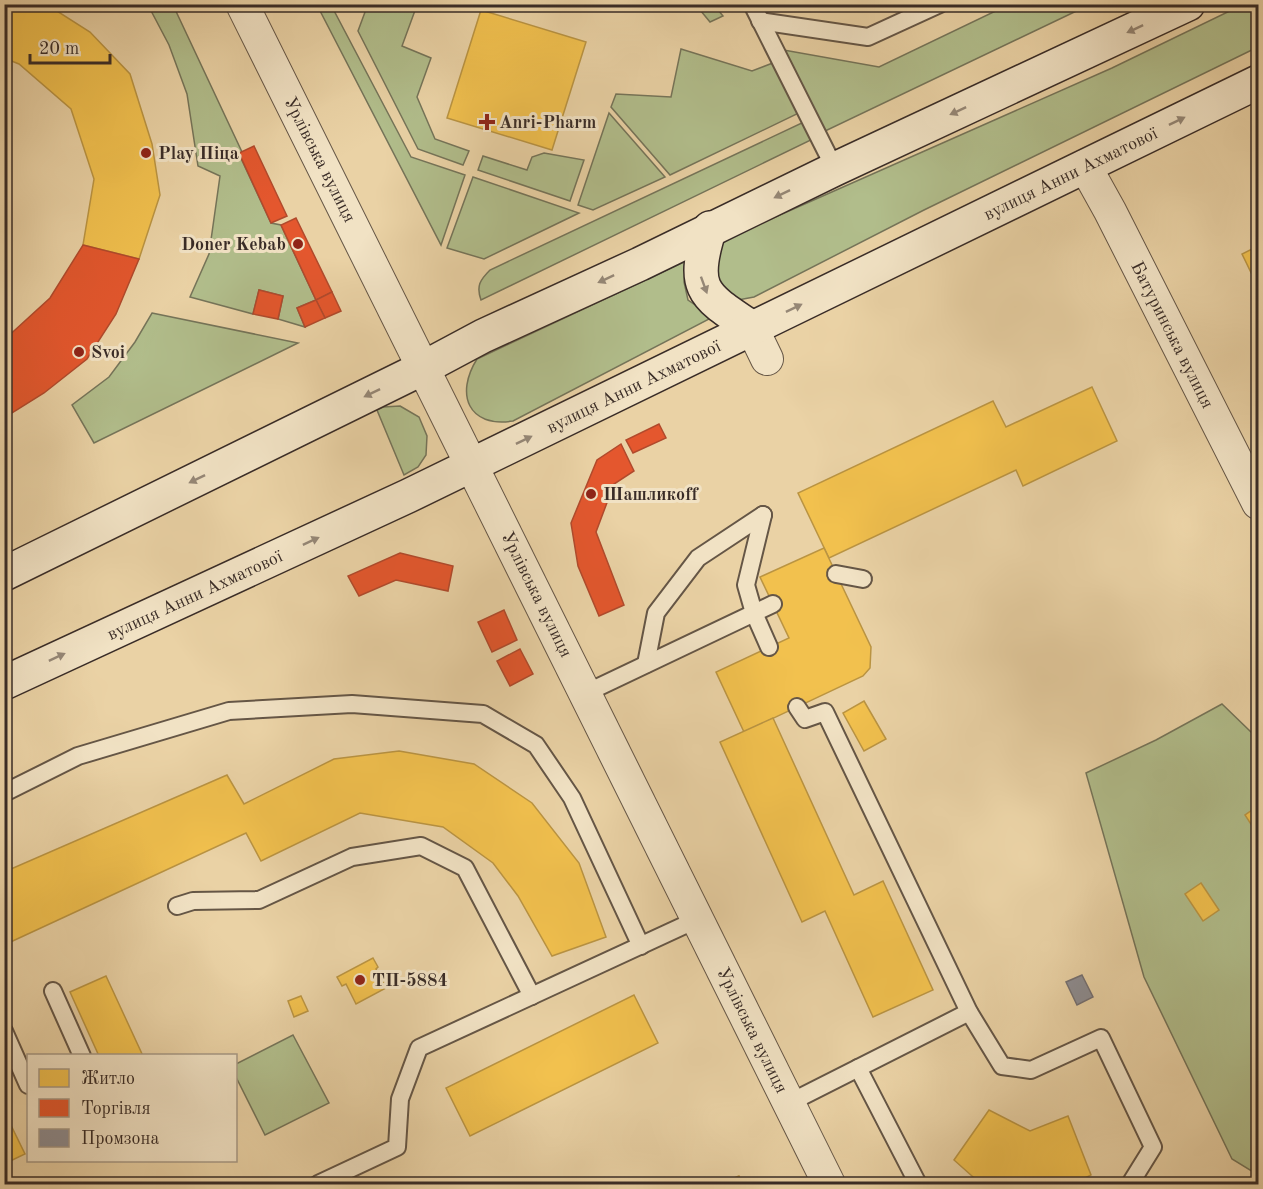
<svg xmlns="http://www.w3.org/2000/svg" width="1263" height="1189" font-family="'Old Standard TT',serif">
	<rect width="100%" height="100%" fill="#ead2a5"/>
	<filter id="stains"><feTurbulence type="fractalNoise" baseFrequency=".00333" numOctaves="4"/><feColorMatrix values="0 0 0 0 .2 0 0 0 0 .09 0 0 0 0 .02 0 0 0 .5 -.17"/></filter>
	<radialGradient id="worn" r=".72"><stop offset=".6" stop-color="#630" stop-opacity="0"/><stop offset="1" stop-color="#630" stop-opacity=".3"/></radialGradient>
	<g fill="#b1bd8b" stroke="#757459" stroke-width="1.5">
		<path d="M368,4L417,5L402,46L431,58L417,97L435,139L469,151L463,165L418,149L358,31Z"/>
		<path d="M148,5H173L242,152L239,154L271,223L281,225L316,300L297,308L305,327L278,319L283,296L259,290L253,314L190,297L209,254L220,176L198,166L187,94L169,45Z"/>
		<path d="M317,5H331L411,157L465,175L441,245Z"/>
		<path d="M696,5H714L723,16L710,22Z"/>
		<path d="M1008,5H1089L821,133L778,49L879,67Z"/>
		<path d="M1242,5H1258V47L924,210L754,297L738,300L723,296L712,256L721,244L739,233L1112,68Z"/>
		<path d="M681,49L752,71L778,61L803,111L670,175L611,107L616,94L671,97Z"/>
		<path d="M609,113L665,177L593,210L578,205Z"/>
		<path d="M806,121L815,138L481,300C476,286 480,280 490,270Z"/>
		<path d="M544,153L584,160L570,201L478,170L483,156L527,170L532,157Z"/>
		<path d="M473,177L579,213L484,259L447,248Z"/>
		<path d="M686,261L684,282L688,300L713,317L513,421C468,428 455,394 477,359Z"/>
		<path d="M152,313L298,343L94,443L72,405L109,377L135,342Z"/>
		<path d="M400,406L419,417L427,436L426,455L418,467L404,475L377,410L383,407Z"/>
		<path d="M1222,704L1252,733L1258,744V1175L1232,1159L1144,977L1086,773L1156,740Z"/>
		<path d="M293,1035L329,1103L265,1135L236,1077V1064Z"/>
	</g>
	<g fill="#f2c14e" stroke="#ba9442" stroke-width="1.5">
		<path d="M4,4H46L90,32L130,74L152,144L160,195L139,259L83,245L94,179L71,109L19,64L4,58Z"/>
		<path d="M481,10L586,42L552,150L447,118Z"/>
		<path d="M1258,246V287L1242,254Z"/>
		<path d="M1092,387L1117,441L1023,486L1016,470L829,558L798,493L993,401L1006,427Z"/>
		<path d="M824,548L871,647L870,668L863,676L744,732L716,672L789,638L760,577Z"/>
		<path d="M864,701L886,739L864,751L843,713Z"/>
		<path d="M773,718L854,895L883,881L933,990L873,1017L825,911L802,922L720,742Z"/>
		<path d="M399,751L474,764L532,803L579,863L606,937L552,956L518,896L493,863L443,827L360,813L261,861L246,833L4,945V872L227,775L244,804L334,759Z"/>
		<path d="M1258,806V835L1245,815Z"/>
		<path d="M1201,883L1219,910L1203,921L1185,894Z"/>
		<path d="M373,958L378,967L376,969L386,988L356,1004L346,984L342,986L337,977Z"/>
		<path d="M106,976L143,1056H99L70,992Z"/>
		<path d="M634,995L658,1043L470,1136L446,1088Z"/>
		<path d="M301,996L308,1011L294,1017L288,1001Z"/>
		<path d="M989,1110L1030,1131L1068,1116L1091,1175L1073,1184H981L954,1160Z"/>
		<path d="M4,1111L25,1154L4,1164Z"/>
		<path d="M739,1176L743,1184H719Z"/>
	</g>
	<g fill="#e4572e" stroke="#b14a2c" stroke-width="1.5">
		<path d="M254,146L287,216L271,223L239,153Z"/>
		<path d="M296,218L332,292L316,300L281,225Z"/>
		<path d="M83,245L139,259L116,314L87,359L44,393L4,418V340L50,298Z"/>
		<path d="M259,290L283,296L278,319L253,314Z"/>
		<path d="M332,292L341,311L325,318L316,300Z"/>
		<path d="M316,300L325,318L305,327L297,308Z"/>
		<path d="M659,424L666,438L633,453L626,440Z"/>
		<path d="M621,444L634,471L614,484L596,532L624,605L599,616L578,566L571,523L597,460Z"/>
		<path d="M400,553L453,566L448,591L396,580L359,596L348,576Z"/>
		<path d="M504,610L517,640L492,652L478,622Z"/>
		<path d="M520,649L533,674L510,686L497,661Z"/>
	</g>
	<path fill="#8d8d92" stroke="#747072" stroke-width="1.5" d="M1082,975L1093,997L1077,1005L1066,982Z"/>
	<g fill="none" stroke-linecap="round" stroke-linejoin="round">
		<g stroke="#655646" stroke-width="20">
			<g id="lane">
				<path d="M752,4L835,169"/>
				<path d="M760,21L868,37L940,4"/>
				<path d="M763,515L746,585L754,613L769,647"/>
				<path d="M836,574L863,579"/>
				<path d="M646,664L656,613L698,558L763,515"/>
				<path d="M586,693L773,604"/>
				<path d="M797,707L805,719L825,712L969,1012L1002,1066L1031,1070L1101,1038L1153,1147L1130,1184"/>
				<path d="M4,793L78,756L229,711L352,704L483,714L536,745L572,798L641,946"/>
				<path d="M177,906L193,901L259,900L352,857L421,846L465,868L532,996"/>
				<path d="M53,991L82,1056"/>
				<path d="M4,1031L28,1085"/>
				<path d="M858,1068L918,1184"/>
				<path d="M789,1103L969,1012"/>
				<path d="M318,1184L397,1147L400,1099L419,1048L698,919"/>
			</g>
		</g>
		<g stroke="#655646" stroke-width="34">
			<g id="street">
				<path id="s1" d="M242,4C441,397 634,791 829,1184"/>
				<path id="s2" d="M1085,166L1110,211L1258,503"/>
				<path d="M752,328L767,359"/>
			</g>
		</g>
		<g stroke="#392c27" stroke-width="36">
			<g id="secondary">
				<path d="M710,228C690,290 703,295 752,328"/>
				<path d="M4,574L425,367L483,336L640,264L835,169L1188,4"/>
				<path id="s3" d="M4,683L408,496L1258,82"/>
			</g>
		</g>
		<use href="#lane" stroke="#f1e2c4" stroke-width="16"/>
		<use href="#street" stroke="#f1e2c4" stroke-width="32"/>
		<use href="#secondary" stroke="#f1e2c4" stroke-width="33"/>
	</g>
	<defs><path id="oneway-solid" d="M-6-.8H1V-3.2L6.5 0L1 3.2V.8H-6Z" transform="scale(1.5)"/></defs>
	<g fill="#958776">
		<use href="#oneway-solid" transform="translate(1135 29) rotate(155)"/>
		<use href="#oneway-solid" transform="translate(958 111) rotate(155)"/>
		<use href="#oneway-solid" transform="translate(1177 121) rotate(-26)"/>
		<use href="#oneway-solid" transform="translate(782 194) rotate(154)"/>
		<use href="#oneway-solid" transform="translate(606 279) rotate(155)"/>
		<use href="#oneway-solid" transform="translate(704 285) rotate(70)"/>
		<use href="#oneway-solid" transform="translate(794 308) rotate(-26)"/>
		<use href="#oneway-solid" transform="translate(372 393) rotate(154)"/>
		<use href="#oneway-solid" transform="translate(524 440) rotate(-26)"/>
		<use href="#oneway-solid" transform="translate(197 479) rotate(154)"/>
		<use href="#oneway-solid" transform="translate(311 541) rotate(-25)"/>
		<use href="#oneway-solid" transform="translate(57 657) rotate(-25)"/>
	</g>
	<g fill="#8f2418" stroke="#f1e2c4" stroke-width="2">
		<path d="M484 113h6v6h6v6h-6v6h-6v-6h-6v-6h6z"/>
		<circle cx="146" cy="153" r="6"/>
		<circle cx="298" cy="244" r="6"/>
		<circle cx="79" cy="352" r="6"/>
		<circle cx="591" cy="494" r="6"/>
		<circle cx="360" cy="980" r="6"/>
	</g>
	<g text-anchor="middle" stroke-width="6" stroke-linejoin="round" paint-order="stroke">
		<g font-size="18" font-weight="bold" fill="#392c27" stroke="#f1e2c4" text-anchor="start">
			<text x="499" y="128">Anri-Pharm</text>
			<text x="158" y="159">Play Піца</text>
			<text x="286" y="250" text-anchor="end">Doner Kebab</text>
			<text x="91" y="358">Svoi</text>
			<text x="603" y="500">Шашликоff</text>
			<text x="372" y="986">ТП-5884</text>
		</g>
		<g font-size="18" fill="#392c27" stroke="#f1e2c4">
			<text dy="6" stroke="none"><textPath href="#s1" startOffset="174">Урлівська вулиця</textPath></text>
			<text dy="6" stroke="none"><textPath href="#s3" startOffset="1182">вулиця Анни Ахматової</textPath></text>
			<text dy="6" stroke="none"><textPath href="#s2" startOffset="190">Батуринська вулиця</textPath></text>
			<text dy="6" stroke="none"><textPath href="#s3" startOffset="696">вулиця Анни Ахматової</textPath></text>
			<text dy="6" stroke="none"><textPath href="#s3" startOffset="210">вулиця Анни Ахматової</textPath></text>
			<text dy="6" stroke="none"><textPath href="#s1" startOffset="660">Урлівська вулиця</textPath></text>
			<text dy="6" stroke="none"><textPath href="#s1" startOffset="1146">Урлівська вулиця</textPath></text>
		</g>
	</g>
	<rect width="1263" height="1189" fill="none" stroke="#ead2a5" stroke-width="24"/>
	<rect x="6" y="6" width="1251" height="1177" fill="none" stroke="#392c27" stroke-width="3"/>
	<rect x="12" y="12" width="1239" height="1165" fill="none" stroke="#392c27" stroke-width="1.5"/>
	<rect x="27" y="1054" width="210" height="108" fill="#f1e2c4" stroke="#a79985" stroke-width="1.5"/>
	<rect x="39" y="1069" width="30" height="18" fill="#f2c14e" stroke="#a79985" stroke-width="1.5"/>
	<text x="81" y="1084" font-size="18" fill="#392c27">Житло</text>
	<rect x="39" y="1099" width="30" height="18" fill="#e4572e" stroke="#a79985" stroke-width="1.5"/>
	<text x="81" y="1114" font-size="18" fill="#392c27">Торгівля</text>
	<rect x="39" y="1129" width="30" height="18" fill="#8d8d92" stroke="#a79985" stroke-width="1.5"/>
	<text x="81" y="1144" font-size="18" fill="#392c27">Промзона</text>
	<path d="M30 54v9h80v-9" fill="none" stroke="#392c27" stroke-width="3"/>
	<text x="39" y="54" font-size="18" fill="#392c27" stroke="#f1e2c4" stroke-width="4.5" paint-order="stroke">20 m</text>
	<rect width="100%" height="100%" filter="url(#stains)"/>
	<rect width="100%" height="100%" fill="url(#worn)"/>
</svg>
